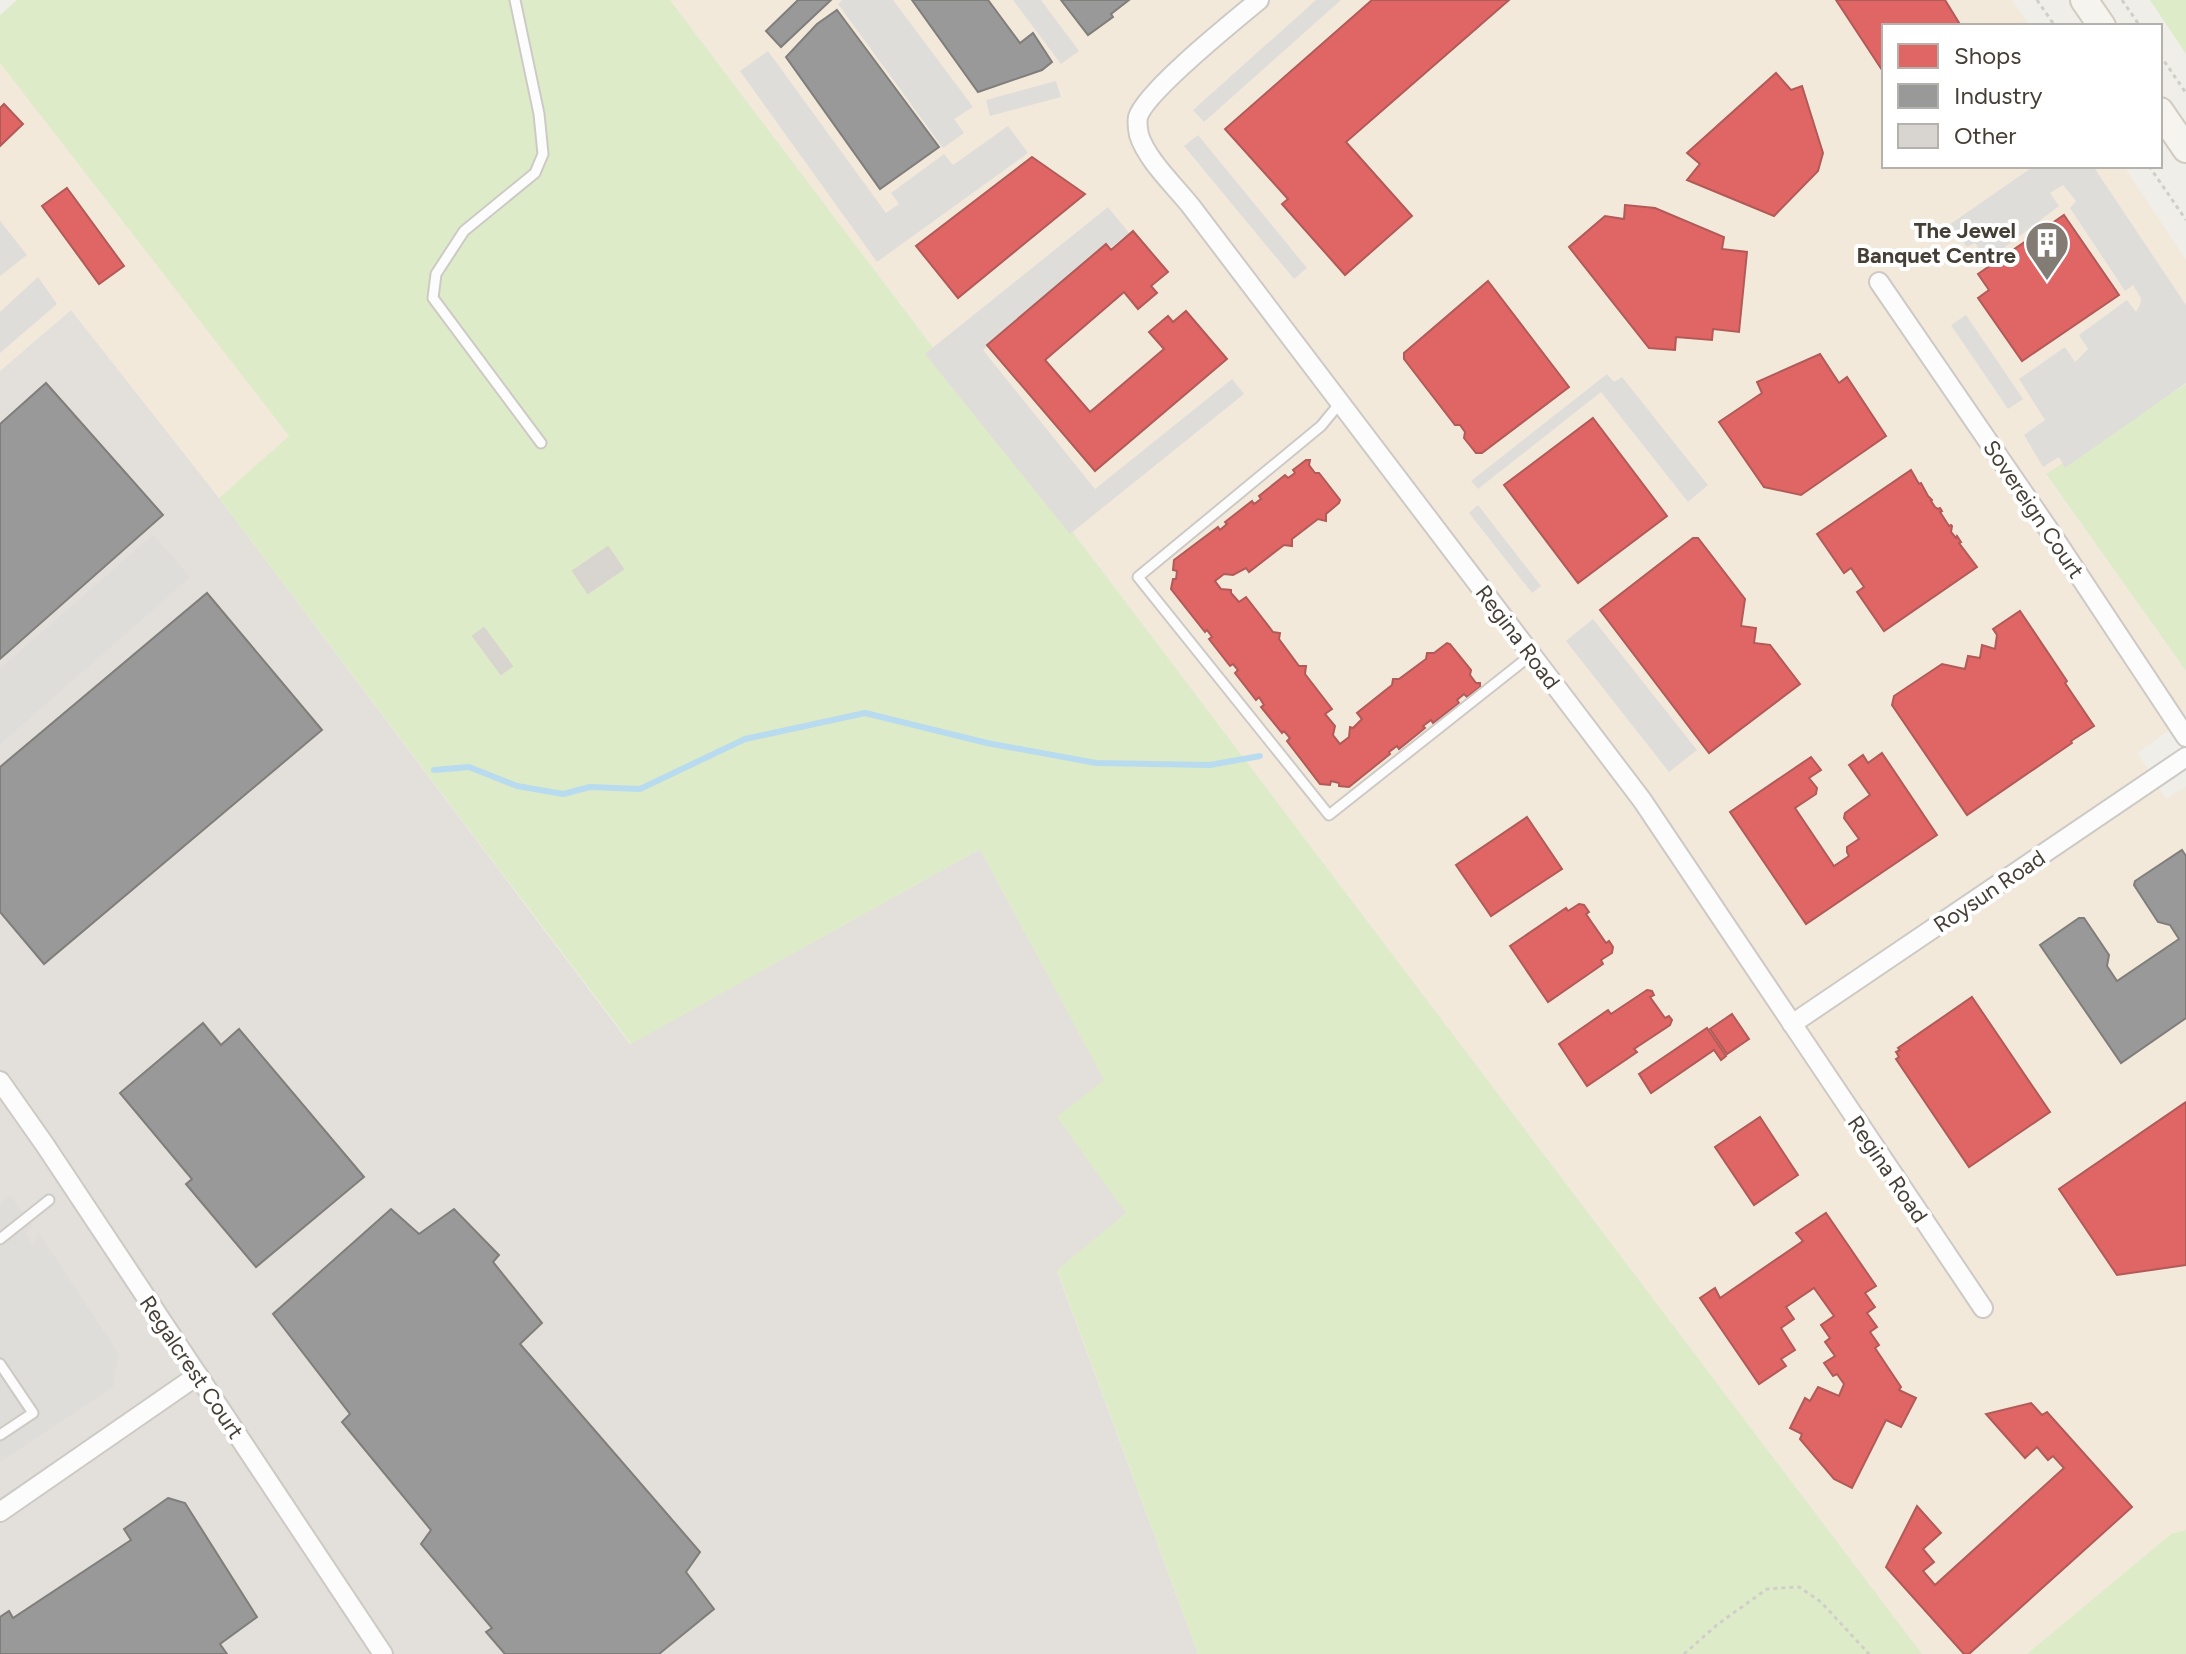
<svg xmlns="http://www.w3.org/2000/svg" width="2186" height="1654" font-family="Figtree,sans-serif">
	<rect width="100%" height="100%" fill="#f0eee9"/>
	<g fill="#f3e9db">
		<path d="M670,0H2012L2030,26H1884V166H2124L2186,260V384L2046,475L2186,671V718L2138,753L2166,799L2186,786V1530L2171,1534L2027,1654H1922Z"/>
		<path d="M0,63L289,436L219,498L71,310L0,371Z"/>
	</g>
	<path fill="#e3dfda" d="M71,310L219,498L630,1044L980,849L1105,1081L1058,1118L1127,1213L1057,1271L1198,1654H0V371Z"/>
	<g fill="#deebc8">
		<path d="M17,0H670L1922,1654H1198L1057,1270L1126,1213L1057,1117L1104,1080L980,849L631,1044L219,498L289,436L0,63V15Z"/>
		<path d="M2151,0H2186V54L2150,0Z"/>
		<path d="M2186,384V671L2046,474Z"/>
		<path d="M2186,1530V1654H2027L2171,1534Z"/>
	</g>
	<g fill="#dfddd9">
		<path d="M842,0H893L973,107L954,119L964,133L943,148L838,4Z"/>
		<path d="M1013,0H1041L1079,51L1061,64Z"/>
		<path d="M1316,0H1341L1204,122L1193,110Z"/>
		<path d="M768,51L886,213L899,204L891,193L944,154L953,165L1008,126L1028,153L877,262L740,71Z"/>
		<path d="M1056,81L1061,97L990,116L986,100Z"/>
		<path d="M1198,135L1307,268L1294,279L1184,146Z"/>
		<path d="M2034,166H2093L2186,305V383L2065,468L2059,457L2043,467L2024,435L2045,420L2019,379L2065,347L2075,362L2088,349L2079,335L2127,300L2136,312L2140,305L2141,298L2133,285L2125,291L2070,208L2076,201L2063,185L2050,193L2059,206L1987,261L1975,243L1967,247L1949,225Z"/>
		<path d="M1108,207L1129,233L983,350L1095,489L1232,379L1244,394L1070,534L925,354Z"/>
		<path d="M0,221L27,255L0,276Z"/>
		<path d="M38,277L57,304L0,353V312Z"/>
		<path d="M1966,315L2023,399L2008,409L1951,325Z"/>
		<path d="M1607,374L1614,382L1622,377L1708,485L1688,502L1601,392L1478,489L1471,481Z"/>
		<path d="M1478,505L1541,586L1532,593L1469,513Z"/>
		<path d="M153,535L190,577L0,744V669Z"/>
		<path d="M1593,619L1697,750L1669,772L1566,641Z"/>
		<path d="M10,1195L32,1226L26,1233L33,1246L38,1232L118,1353L113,1387L0,1462V1205Z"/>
	</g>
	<g fill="#e06666" stroke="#b25a57" stroke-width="2">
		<path d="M1372,0H1509L1346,142L1412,216L1345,275L1282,204L1288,199L1225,129Z"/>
		<path d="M1836,0H1945L1961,26H1884V73Z"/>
		<path d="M1776,73L1791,90L1802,86L1823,153L1818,171L1774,216L1687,180L1700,164L1687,153Z"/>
		<path d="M4,104L23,124L0,146V108Z"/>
		<path d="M1032,157L1085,194L958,298L916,246Z"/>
		<path d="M67,188L124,266L99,284L42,206Z"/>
		<path d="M1625,205L1655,208L1724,237L1722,249L1747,252L1739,332L1713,329L1712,340L1676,337L1675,350L1649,348L1569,247L1605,216L1624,219Z"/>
		<path d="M2064,215L2119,295L2022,361L1978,298L1989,290L1978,274Z"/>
		<path d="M1133,231L1168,272L1151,286L1157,293L1138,309L1124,292L1045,360L1090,412L1164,349L1149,332L1168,316L1173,322L1186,311L1227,359L1095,471L987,345L1106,244L1111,250Z"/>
		<path d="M1488,281L1569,387L1482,453H1476L1464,438L1465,432L1460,425H1455L1404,359V353Z"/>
		<path d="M1820,354L1839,383L1847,377L1886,436L1801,495L1764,487L1719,422L1762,393L1757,382Z"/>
		<path d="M1593,418L1667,516L1578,583L1504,485Z"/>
		<path d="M1306,460H1310L1309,465L1315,473H1319L1340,500L1339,503L1326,514V521L1318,519L1292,539V546L1284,545L1249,572L1246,568L1233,575L1224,574L1215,581L1221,589L1231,590V593L1239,602L1246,597L1273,632L1280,633L1279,639L1299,666H1306L1305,674L1332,709L1325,714L1335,726L1333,735L1340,744L1349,737L1350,727L1353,728L1362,719L1357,713L1392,685L1393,679H1399L1426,659L1427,653H1434L1447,643L1450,644L1471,670L1470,675L1476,683H1480V687L1467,697L1464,694L1457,700L1459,703L1433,723L1431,720L1423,726L1425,728L1399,749L1397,746L1389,752L1390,754L1349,787L1339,786V783L1331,781L1330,785L1320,784L1287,741L1290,738L1284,731L1282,733L1261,707L1264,705L1259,697L1256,700L1235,673L1238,670L1233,664L1230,666L1209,639L1212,637L1207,630L1205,632L1171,589L1173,579H1176L1177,571L1173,570L1174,560L1218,527L1220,530L1227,524L1225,522L1252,501L1254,504L1261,499L1259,496L1285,475L1288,478L1295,473L1293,470Z"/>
		<path d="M1911,470L1919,484L1921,483L1928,496L1932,500L1931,501L1935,507L1938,509L1940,508L1942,511L1940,512L1949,526L1951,525L1952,526L1951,532L1956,538L1957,536L1961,542L1959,543L1977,567L1884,631L1857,592L1864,587L1851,568L1844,573L1817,534Z"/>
		<path d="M1693,538H1698L1745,599L1741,626L1756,628L1754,643L1770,645L1800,684L1709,753L1600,610Z"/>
		<path d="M2020,611L2067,681L2065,683L2094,726L2071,741L2072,743L1967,815L1892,705L1894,696L1942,664L1965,669L1968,656L1980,658L1982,645L1995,649L1997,635L1993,629Z"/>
		<path d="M1882,753L1937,835L1806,924L1730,812L1811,757L1821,770L1809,778L1817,788L1816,794L1795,808L1834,866L1849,856L1847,852V847L1859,839L1844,818L1845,813L1870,795L1849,765L1863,755L1868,763Z"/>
		<path d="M1527,817L1562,869L1491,916L1456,865Z"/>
		<path d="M1579,904L1584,905L1589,912L1586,914L1606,943L1609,941L1613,947L1612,953L1601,960L1603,964L1548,1002L1510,946L1566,908L1568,911Z"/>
		<path d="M1647,990L1652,991L1654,995L1650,997L1665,1018L1669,1016L1672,1020L1670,1025L1634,1049L1637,1052L1587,1086L1559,1044L1608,1010L1611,1014Z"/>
		<path d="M1972,997L2050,1112L1969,1167L1896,1059L1899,1057L1896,1052L1900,1050L1898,1048Z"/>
		<path d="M1732,1014L1749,1039L1727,1054L1710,1029Z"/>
		<path d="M1707,1028L1726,1056L1721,1060L1714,1050L1651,1093L1639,1074Z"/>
		<path d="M2186,1102V1265L2117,1275L2059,1189Z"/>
		<path d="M1760,1117L1798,1175L1754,1205L1715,1147Z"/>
		<path d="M1826,1213L1876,1286L1865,1293L1875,1307L1867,1313L1877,1327L1870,1332L1879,1345L1875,1348L1901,1387L1899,1390L1916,1398L1901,1427L1886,1420L1852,1488L1834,1479L1800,1439L1802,1434L1790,1428L1805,1398L1810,1401L1818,1387L1839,1396L1844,1384L1837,1374L1833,1376L1824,1363L1835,1356L1825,1342L1830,1338L1821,1325L1834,1316L1814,1288L1786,1307L1794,1319L1781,1328L1795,1350L1781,1359L1786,1366L1759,1384L1700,1298L1715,1288L1720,1298L1803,1241L1796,1233Z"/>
		<path d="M2031,1403L2042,1415L2047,1412L2132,1507L1969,1654H1964L1886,1567L1917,1506L1941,1533L1923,1549L1934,1562L1923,1571L1935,1585L2064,1468L2053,1456L2048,1460L2037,1447L2025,1458L1986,1414Z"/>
	</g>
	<g fill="#999" stroke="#807e7b" stroke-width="2">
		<path d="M798,0H831L781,47L766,31Z"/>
		<path d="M912,0H988L1020,43L1033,33L1052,62L1042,70L978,92Z"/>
		<path d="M1061,0H1129L1111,14L1113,17L1088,35Z"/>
		<path d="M837,10L939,147L880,189L786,57L817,24Z"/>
		<path d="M46,383L163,515L0,659V424Z"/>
		<path d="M207,593L322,730L44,964L0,912V767Z"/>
		<path d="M2182,850L2186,856V1018L2121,1063L2040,945L2079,918H2084L2109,955L2107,966L2117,981L2179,939L2170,925L2158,922L2134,885L2135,881Z"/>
		<path d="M203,1023L221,1045L239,1029L364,1177L256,1267L186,1184L192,1179L120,1093Z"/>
		<path d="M391,1209L419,1234L454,1209L499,1255L493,1262L542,1323L520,1344L700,1552L686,1572L714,1609L659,1654H505L486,1632L492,1628L421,1544L431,1530L342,1422L350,1414L273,1314Z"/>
		<path d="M168,1498L185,1503L257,1617L220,1644L227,1654H0V1617L9,1611L13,1618L131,1540L124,1529Z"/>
	</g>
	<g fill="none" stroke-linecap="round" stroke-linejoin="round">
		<path stroke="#b8dbef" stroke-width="6" d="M434,770L469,767L517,786L563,794L590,787L640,789L745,739L865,713L987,743L1096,763L1210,765L1260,756"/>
	</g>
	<g fill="#d8d5d0" stroke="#d8d5cf" stroke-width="2">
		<path d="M608,547L623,569L588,593L573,571Z"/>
		<path d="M484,628L512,666L501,674L473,636Z"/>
	</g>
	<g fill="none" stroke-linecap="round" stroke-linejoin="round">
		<g stroke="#cdcac5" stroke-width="13">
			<g id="service">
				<path d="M515,0L539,114L543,154L535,173L464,231L436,274L433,298L541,443"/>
				<path d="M1340,403L1321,426L1138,577L1329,815L1531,655"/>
				<path d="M0,1239L49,1200"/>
				<path d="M0,1364L33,1413L0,1435"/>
			</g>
		</g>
		<g stroke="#cdcac5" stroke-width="22">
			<g id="minor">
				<path d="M1259,0C1234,21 1146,91 1138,117C1137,122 1138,130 1139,135C1147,160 1174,185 1190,205L1642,800L1983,1308"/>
				<path d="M1879,282L2049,530L2186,737"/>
				<path d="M1792,1024L2186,757"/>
				<path d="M0,1081L45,1145L383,1654"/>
				<path d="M0,1512L198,1375"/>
			</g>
		</g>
		<g stroke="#d1ccc1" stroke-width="30">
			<g id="secondary">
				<path d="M2084,0L2102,26"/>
				<path d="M2160,111L2186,149"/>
			</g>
		</g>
		<g stroke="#d1ceca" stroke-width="3" stroke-dasharray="4 4" stroke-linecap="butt">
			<path d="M2037,0L2055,26"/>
			<path d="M2122,0L2140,26"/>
			<path d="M2160,55L2186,93"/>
			<path d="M2149,166L2186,220"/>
			<path d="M1684,1654L1718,1624L1767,1589L1799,1587L1821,1602L1869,1654"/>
		</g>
		<use href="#service" stroke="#fdfcfc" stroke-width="9"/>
		<use href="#minor" stroke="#fdfcfc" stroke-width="18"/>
		<use href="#secondary" stroke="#f6f4ee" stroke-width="26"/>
	</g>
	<defs>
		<g id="building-pin" transform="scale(2.3)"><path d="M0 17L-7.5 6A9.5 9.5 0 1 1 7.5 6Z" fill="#827c74" stroke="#fff"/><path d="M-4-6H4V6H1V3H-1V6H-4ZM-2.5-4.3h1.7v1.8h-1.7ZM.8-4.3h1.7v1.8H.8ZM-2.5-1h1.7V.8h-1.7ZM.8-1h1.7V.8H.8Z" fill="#fff"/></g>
	</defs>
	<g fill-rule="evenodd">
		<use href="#building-pin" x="2047" y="243"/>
	</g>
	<g text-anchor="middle" stroke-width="8" stroke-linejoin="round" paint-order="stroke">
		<g font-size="22" font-weight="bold" fill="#463f35" stroke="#fff" text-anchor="end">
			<text x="2016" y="238">The Jewel<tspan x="2016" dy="25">Banquet Centre</tspan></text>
		</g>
		<g font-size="22" fill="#463f35" stroke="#fff">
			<text transform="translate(2034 509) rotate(56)" y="8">Sovereign Court</text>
			<text transform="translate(1518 637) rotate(53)" y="8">Regina Road</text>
			<text transform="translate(1989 891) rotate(-34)" y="8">Roysun Road</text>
			<text transform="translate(1888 1169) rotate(56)" y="8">Regina Road</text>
			<text transform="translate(192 1367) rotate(56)" y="8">Regalcrest Court</text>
		</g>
	</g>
	<rect x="1882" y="24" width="280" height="144" fill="#ffffff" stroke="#b5b2ae" stroke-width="2"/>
	<rect x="1898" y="44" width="40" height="24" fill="#e06666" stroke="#b5b2ae" stroke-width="2"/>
	<text x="1954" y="64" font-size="24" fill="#463f35">Shops</text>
	<rect x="1898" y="84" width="40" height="24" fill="#999999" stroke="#b5b2ae" stroke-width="2"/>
	<text x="1954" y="104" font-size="24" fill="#463f35">Industry</text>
	<rect x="1898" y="124" width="40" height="24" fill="#d8d5d0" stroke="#b5b2ae" stroke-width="2"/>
	<text x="1954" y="144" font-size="24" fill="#463f35">Other</text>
</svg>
